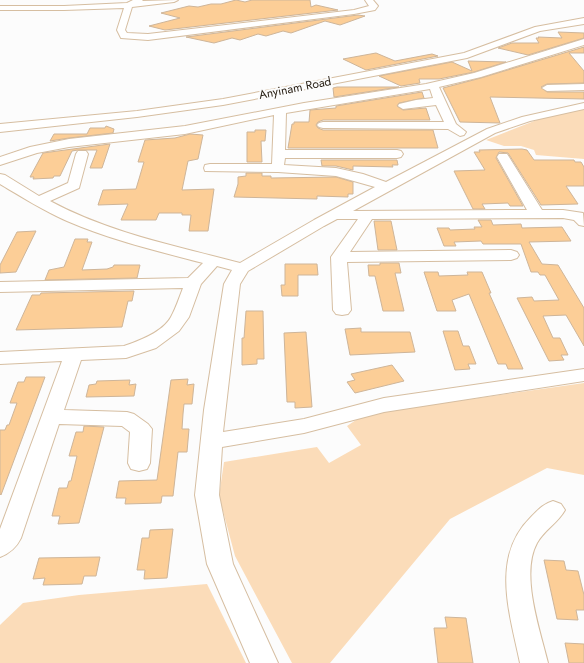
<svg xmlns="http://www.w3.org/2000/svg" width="584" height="663" font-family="Jost,sans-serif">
	<rect width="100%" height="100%" fill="#fcfcfc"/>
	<g fill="#fbdcb9">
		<path d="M584,108V159L536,155L534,150L521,146H504L486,140L552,114Z"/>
		<path d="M584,383V475L547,468L450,519L330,663H292L235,556L219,496L224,462L317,447L329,463L361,445L347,426L365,414Z"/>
		<path d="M207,584L246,663H0V625L23,603L79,595Z"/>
	</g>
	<g fill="#fcce97" stroke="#ceb599">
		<path d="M236,0L245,2L252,0H310L311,7L316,5L338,10L165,30L149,26L180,18L161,13L189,6L198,7L211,4H221Z"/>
		<path d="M358,15L365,16L340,25L325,21L291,33L283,31L266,36L258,34L240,40L232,38L214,43L186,37Z"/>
		<path d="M558,32L584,33V38L528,55L498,48L512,43H539L536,38H539L538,37L562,38Z"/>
		<path d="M584,47V53H569L584,71V83L547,84L541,87L547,92H584V99L490,97L500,123L460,122L443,88L481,78Z"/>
		<path d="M376,53L395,61L432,54L438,56L366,70L343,59Z"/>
		<path d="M468,61L506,62L474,72L439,79H419L420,83L401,86L379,76L452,62L472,71Z"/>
		<path d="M337,87H399L334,97L333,88Z"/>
		<path d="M422,92L424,98L399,103L397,106L403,110L426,108L430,120H323L318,122L316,125L318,128L323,130H433L438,148H288L292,124H294V122H309L310,110L336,108V106Z"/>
		<path d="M106,126L114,129L113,133L69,138L50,141L54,134H87L90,128H105Z"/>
		<path d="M255,130H266L265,141H261L262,162H247V132H255Z"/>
		<path d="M190,134L203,135L198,159L188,161L182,190L214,189L208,231H189L191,215H182V213H159L156,220H121L128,204L98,205L103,190L136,189L144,162H138L145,140L175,138Z"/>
		<path d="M110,144L102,168H90L97,150H78L72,151L60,176H54L53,178L33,179L34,177H30L43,153Z"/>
		<path d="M522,149L527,150L534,160H574L575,162H581L584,167V186H566L578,204L541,205L508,153L499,152L496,158L523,206H510L508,203L482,204L485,209H473L454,171L485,170L474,152H480L479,150Z"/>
		<path d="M321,160H397L398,165H392L393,167L353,166V170L336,166H322Z"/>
		<path d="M246,173H262V176H271V178L336,177L353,182V194H348V197L317,196V199L234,197L238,184V177L246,176Z"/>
		<path d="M478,220H491L493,225L521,224L522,228L562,227L571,241L529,242L542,264L558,265L584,308V346L566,315L543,316L553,338H560L568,355H561L564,360L549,361L517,298L532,297L534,301L559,300L545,275H540L538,272H531L521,244H483L481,241L454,242L456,246H444L437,228H449L450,230L475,229L474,227H482Z"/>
		<path d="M374,221H391L397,250H378Z"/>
		<path d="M36,231L16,272L0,273V265L17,232Z"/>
		<path d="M75,239H88L87,242H92L82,270L107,269L113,267L114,265H140L137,278L45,280L49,270L64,267Z"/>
		<path d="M380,263H399L401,273H395L404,311H383L375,276H369L368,265H380Z"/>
		<path d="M285,264H317L318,275H298V296H282L281,285H285Z"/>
		<path d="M424,272H438L439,276L468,275L467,272H482L491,293H489L523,369H508L506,364H498L469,294L452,300L456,311H437Z"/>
		<path d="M134,291L132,301H128L122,327L16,330L32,295H40L41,293Z"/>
		<path d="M246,311H263L264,359H257V364L242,365V338H244Z"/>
		<path d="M361,328V332H410L415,352L350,355L345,329Z"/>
		<path d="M443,331H458L463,346H469L476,364H468L470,369L455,370Z"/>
		<path d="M306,332L312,407L295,408V402H287L284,333Z"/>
		<path d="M392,365L404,381L355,393L347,382L355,380L351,374Z"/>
		<path d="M26,377H45L1,495L0,494V430H5L7,425H9L17,403H10L18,382H24Z"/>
		<path d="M188,379L187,385L194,384L192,404H184L183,414L182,429H189L187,452H178L173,496H162L161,503L125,504L126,498H116L119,481L157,480L171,380Z"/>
		<path d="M130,380L129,385L136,384L134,396L86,397L89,385L96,384L97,381Z"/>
		<path d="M84,426L104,427L79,523L58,524L60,516H52L59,488H67L69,481H71L77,456H69L76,432H83Z"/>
		<path d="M173,529L167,578L144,579L145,570H137L142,538H149L150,530Z"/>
		<path d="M100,557L96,576H84L82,584L43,585L45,578L33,579L39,558Z"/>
		<path d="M544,560L564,561L566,570L578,571L584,595V610H576L578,620L557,619Z"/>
		<path d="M445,617L466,618L473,663H438L434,628H447Z"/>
		<path d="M565,643L584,644V663H569Z"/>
	</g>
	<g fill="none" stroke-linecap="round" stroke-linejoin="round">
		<g stroke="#d6bea1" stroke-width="2">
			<g id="minor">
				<path d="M133,0H143L142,1L178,0L174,2L132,7L125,30L127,33L148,34L354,10L369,6L365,0H373L378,6L375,10L354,14L148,40L121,38L117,30L124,8L64,10H0V6H64L127,3Z"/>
				<path d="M584,18V24L540,31L467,58L223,105L137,117L0,132V124L137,111L223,99L464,53L535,27Z"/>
				<path d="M584,39V45L481,77L439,87L456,124L466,132L464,135L460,136L448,129L323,128L319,127L317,125L319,123L323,122H444L436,105L403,109L398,106L399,104L416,100L433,98L430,89L286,113L285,150H397L401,151L403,154L401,157L397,158H285L284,165L336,168L363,174L386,182L487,129L522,117L584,103V109L530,121L495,133L353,211L527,210L497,157L499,154H507L509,157L542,210H563L583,213L584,226L579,225L574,220L563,218L372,219L350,252L511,250L517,252L519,255L517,258L511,260L347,262L351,310L348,314L342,315L336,314L333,310L331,257L358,219H337L324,226L248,271L240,284L223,432L304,419L384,398L584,369V381L384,412L304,433L222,447L219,495L233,564L278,663H250L207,564L195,495L204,410L224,284L232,270L217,266L201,284L189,317L179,331L156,348L126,358L81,360L64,410L127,412L134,414L148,424L152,429L150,463L147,469L139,471L131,469L128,463L130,432L122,426L59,424L21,538C16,548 10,553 0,557V529L62,361L0,364V352L124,346C139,341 163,332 171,317C176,308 179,298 183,288L0,292V282L188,278L203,263C157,251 111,240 67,221C44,211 22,197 0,184V174L5,175L39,196L68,183L76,154L78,151H86L88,154L79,188L50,201C109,233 176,246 240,263L314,220L375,187L336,176L278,172L205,171L204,168L205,165L210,164H272L274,115L185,134L69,147L37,153L0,165V157L30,147L69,139L185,126L304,103L426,84L474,73Z"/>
				<path d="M584,84V90L547,91L542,88L547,85Z"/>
				<path d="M553,501L561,504L565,510C558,523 544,530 537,543C520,574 540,630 548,663H520C510,614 490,557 531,517C538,510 543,504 553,501Z"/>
			</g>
		</g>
		<use href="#minor" fill="#fff" fill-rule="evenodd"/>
	</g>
	<g text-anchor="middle" stroke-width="4" stroke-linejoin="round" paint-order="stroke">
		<g font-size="12" fill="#292015" stroke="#fcfcfc">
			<text transform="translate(295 88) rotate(-11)" y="4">Anyinam Road</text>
		</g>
	</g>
</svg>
